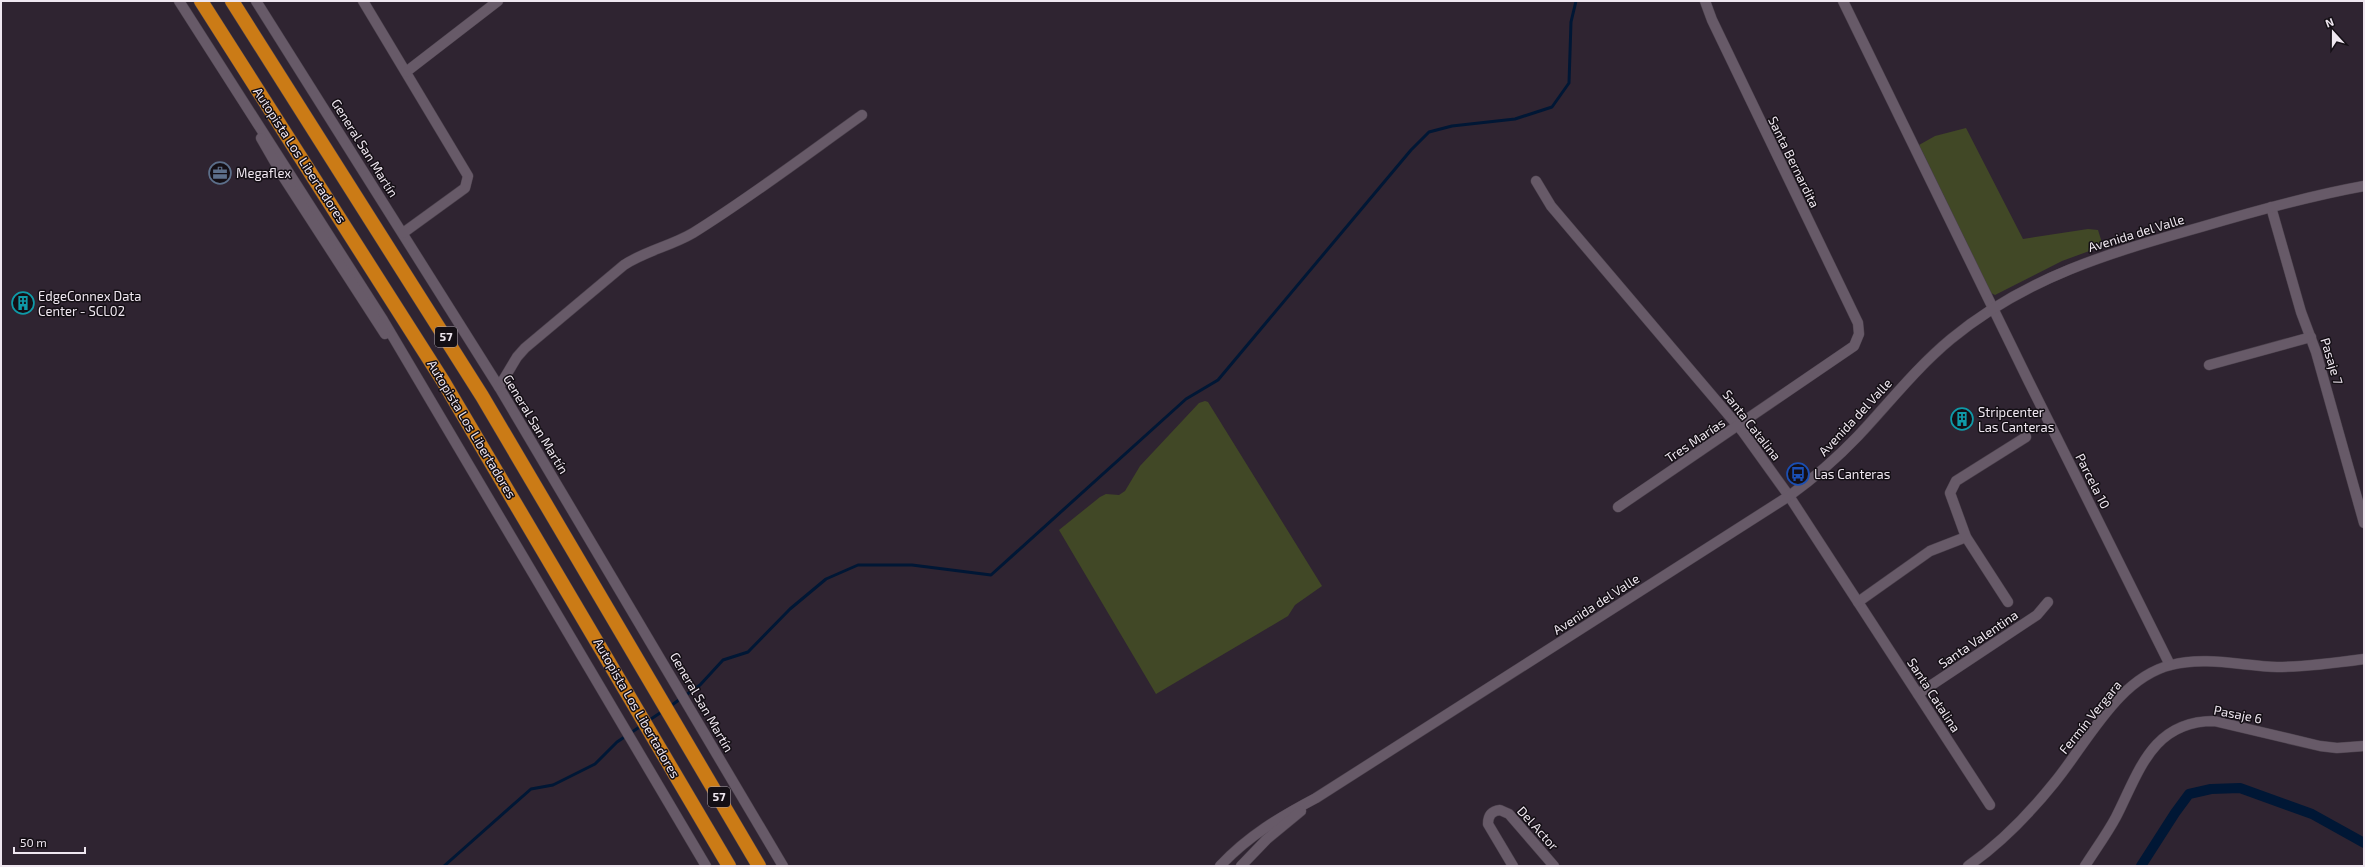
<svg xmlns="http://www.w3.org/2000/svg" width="2365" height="867" font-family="'Exo 2',sans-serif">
	<rect width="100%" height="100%" fill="#2f2431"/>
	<g fill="#414826">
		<path d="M1966,128L2023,239L2088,229L2098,230L2103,246L2062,261L1995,295L1991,293L1919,145L1935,136Z"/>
		<path d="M1205,401L1208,402L1322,586L1295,605L1288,616L1156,694L1059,530L1100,497L1106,494L1119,495L1125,491L1140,466L1199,403Z"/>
	</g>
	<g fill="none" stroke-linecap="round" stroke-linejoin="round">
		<g stroke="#001735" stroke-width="3">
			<path d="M669,707L700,685L723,660L748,652L790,609L826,579L858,565H912L991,575L1186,399L1218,380L1411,150L1429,132L1452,126L1515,119L1552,107L1569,83L1571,22L1576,1"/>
			<path d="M648,721L663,711"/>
			<path d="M444,866L531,789L553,785L595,764L617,742L641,726"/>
		</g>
		<path stroke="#001735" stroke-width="10" d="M2141,866L2175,813L2189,794L2211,789L2240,788L2312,814L2364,843"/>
		<g stroke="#4b414c" stroke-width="11">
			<g id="minor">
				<path d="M179,1L383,320L706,866"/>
				<path d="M256,1L499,387L783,866"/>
				<path d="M363,1L468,176L465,188L403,233"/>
				<path d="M1843,1L2029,382L2170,665"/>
				<path d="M406,72L498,1"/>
				<path d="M261,138L284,178L385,334"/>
				<path d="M1536,181L1551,206L1743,432L1789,496L1990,805"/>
				<path d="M2271,207L2301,312L2316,352L2364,523"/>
				<path d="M2209,365L2311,337"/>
				<path d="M499,387L517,357L525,348L624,265C645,251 671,246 693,233C751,197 806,155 862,115"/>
				<path d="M1618,507L1854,346L1859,334L1858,323L1712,20L1705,1"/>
				<path d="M1858,602L1930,551L1966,537"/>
				<path d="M2008,602L1966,537L1950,493L1956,481L2026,437"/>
				<path d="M1918,694L2037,615L2048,602"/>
				<path d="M1220,866C1248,836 1280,817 1316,798L1789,496C1814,478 1837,458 1858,436C1889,403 1916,368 1951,339C2026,277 2109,253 2201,227C2255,211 2308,196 2364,186"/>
				<path d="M1241,866L1267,839L1301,811"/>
				<path d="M1513,866L1488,824C1488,815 1492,811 1500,810L1509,814L1554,866"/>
				<path d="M1968,866C2001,843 2029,814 2054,783C2087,743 2118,678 2171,665C2205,656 2243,666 2277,667C2306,667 2335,663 2364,659"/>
				<path d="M2085,866C2095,850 2107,834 2116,817C2139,772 2152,721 2214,721L2320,746L2337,748L2364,746"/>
			</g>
		</g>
		<g stroke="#4b414c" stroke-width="15">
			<g id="highway">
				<path d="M201,1L443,381L729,866"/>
				<path d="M232,1L482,396L759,866"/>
			</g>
		</g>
		<use href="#minor" stroke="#675a68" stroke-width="10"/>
		<use href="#highway" stroke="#cb7b16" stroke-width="14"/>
	</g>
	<defs>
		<g id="office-ring" transform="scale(1.15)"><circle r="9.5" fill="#140f15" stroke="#5c6f8a" stroke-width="1.5"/><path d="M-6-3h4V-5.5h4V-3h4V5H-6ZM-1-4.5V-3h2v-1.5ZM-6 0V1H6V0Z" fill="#5c6f8a"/></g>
		<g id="building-ring" transform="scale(1.15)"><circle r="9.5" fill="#140f15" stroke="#0f9aa8" stroke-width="1.5"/><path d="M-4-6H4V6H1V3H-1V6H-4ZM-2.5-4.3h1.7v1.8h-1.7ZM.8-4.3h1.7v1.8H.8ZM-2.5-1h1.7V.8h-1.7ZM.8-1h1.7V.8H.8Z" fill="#0f9aa8"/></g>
		<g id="bus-ring" transform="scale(1.15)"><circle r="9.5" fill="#140f15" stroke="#1a4fb4" stroke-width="1.5"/><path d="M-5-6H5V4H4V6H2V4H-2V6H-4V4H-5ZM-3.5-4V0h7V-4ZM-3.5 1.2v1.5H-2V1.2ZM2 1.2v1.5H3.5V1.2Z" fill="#1a4fb4"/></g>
	</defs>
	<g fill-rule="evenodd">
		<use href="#office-ring" x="220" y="173"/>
		<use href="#building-ring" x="23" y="303"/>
		<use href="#building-ring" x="1962" y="419"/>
		<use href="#bus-ring" x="1798" y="474"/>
	</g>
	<g text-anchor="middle" stroke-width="3" stroke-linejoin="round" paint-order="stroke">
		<g fill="#140f15" stroke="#ada6ae" stroke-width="1">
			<rect x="435" y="327" width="22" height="20" rx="3"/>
			<rect x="708" y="787" width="22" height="20" rx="3"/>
		</g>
		<g font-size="12" font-weight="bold" fill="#efe7f0">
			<text x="446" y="341">57</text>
			<text x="719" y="801">57</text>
		</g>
		<g font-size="13" fill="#efe7f0" stroke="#140f15">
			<text transform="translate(365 148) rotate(58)" y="5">General San Martín</text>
			<text transform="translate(300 155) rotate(57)" y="5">Autopista Los Libertadores</text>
			<text transform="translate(1794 162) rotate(64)" y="5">Santa Bernardita</text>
			<text transform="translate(2136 233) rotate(-17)" y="5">Avenida del Valle</text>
			<text transform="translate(2332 361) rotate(73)" y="5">Pasaje 7</text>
			<text transform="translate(1855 417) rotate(-47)" y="5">Avenida del Valle</text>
			<text transform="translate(536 424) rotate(59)" y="5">General San Martín</text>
			<text transform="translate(1752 425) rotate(52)" y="5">Santa Catalina</text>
			<text transform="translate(472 429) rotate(59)" y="5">Autopista Los Libertadores</text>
			<text transform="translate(1695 440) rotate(-34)" y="5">Tres Marías</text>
			<text transform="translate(2093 481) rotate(63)" y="5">Parcela 10</text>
			<text transform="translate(1596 604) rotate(-33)" y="5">Avenida del Valle</text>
			<text transform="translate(1978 639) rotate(-34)" y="5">Santa Valentina</text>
			<text transform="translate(1934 695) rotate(57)" y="5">Santa Catalina</text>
			<text transform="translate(702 702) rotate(60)" y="5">General San Martín</text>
			<text transform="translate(637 708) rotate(60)" y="5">Autopista Los Libertadores</text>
			<text transform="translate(2238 714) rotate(11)" y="5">Pasaje 6</text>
			<text transform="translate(2090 717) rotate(-51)" y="5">Fermín Vergara</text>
			<text transform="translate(1538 828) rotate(48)" y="5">Del Actor</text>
		</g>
		<g font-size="13" fill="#efe7f0" stroke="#140f15" text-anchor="start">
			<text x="236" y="178">Megaflex</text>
			<text x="38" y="301">EdgeConnex Data<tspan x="38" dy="15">Center - SCL02</tspan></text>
			<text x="1978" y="417">Stripcenter<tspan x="1978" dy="15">Las Canteras</tspan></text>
			<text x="1814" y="479">Las Canteras</text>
		</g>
	</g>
	<rect width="2365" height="867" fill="none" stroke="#efe7f0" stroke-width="4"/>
	<g transform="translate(2333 32) rotate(339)" stroke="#140f15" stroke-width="3" paint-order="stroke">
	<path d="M0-3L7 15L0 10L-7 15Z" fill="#efe7f0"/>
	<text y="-6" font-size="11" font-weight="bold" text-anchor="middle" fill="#efe7f0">N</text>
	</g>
	<path d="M14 847v6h71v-6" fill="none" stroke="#efe7f0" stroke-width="2"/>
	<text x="20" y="847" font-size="12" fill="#efe7f0" stroke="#140f15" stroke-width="3" paint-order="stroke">50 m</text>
</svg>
